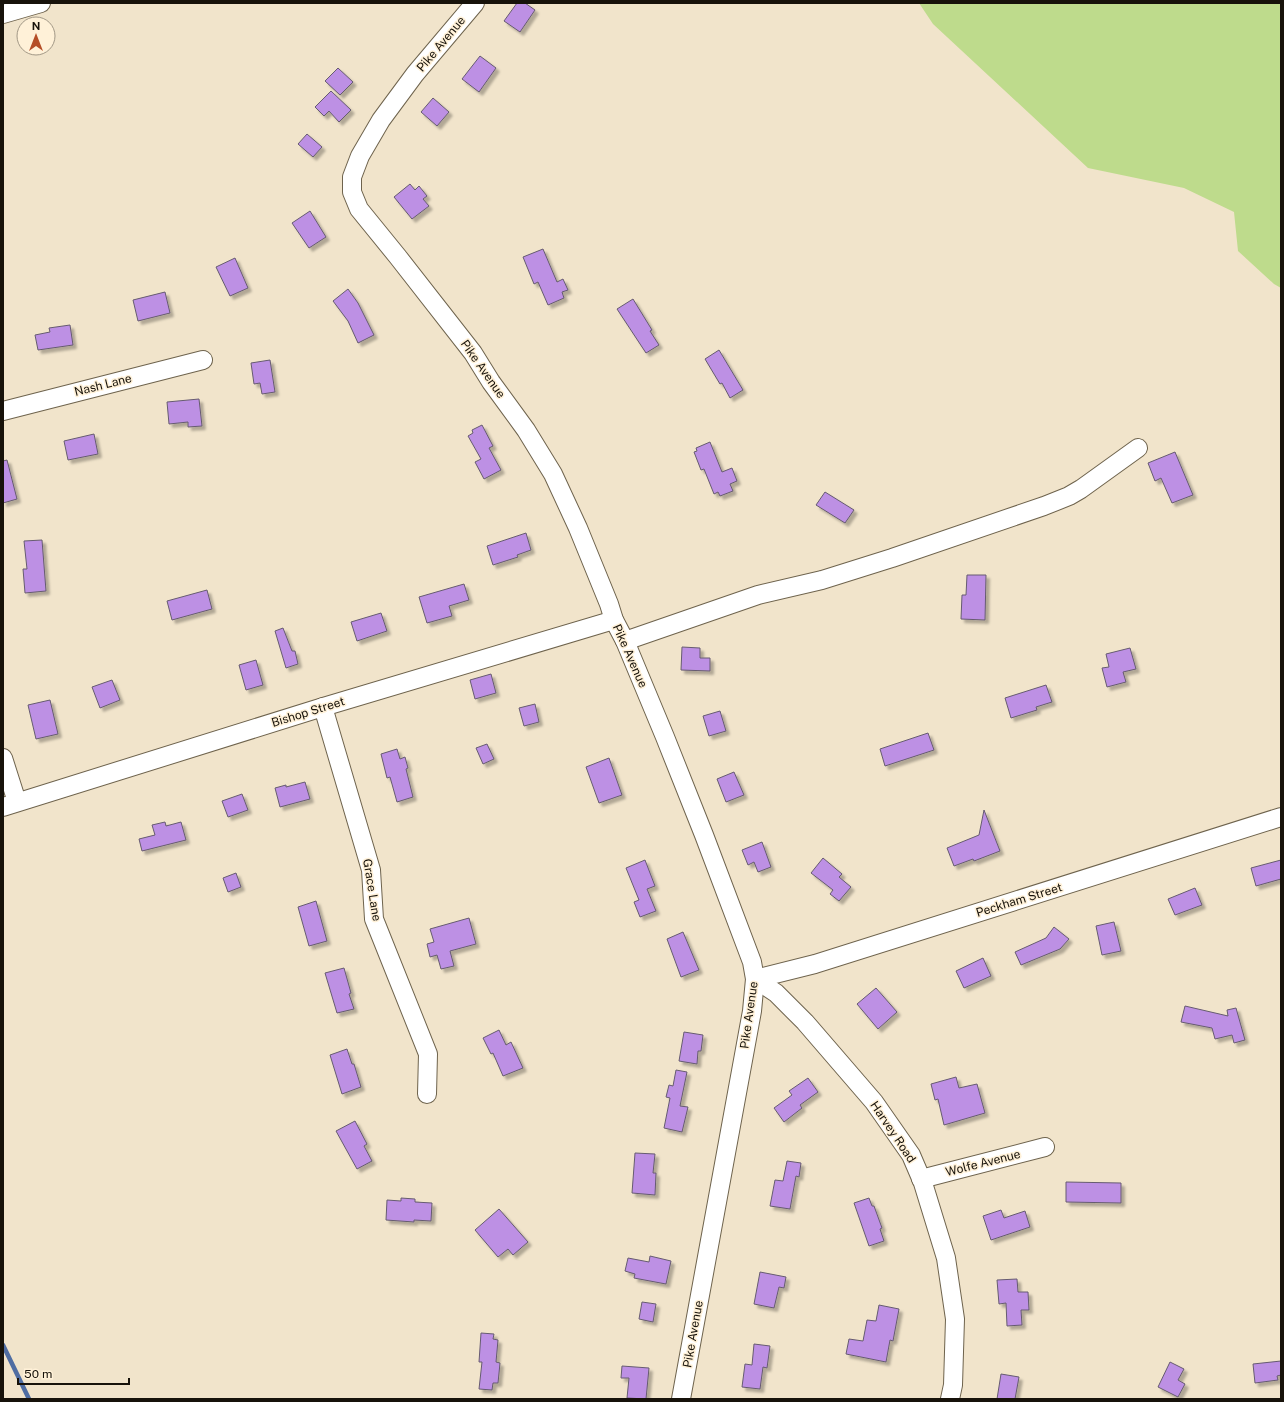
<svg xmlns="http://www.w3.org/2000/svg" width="1284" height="1402" font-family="'Public Sans',sans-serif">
	<defs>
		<filter id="shadow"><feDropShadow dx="3.5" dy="3.5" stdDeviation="1" flood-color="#0004"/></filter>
	</defs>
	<rect width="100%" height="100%" fill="#f1e4cb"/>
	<path fill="#bedb8c" d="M919,3H1281V288L1274,284L1238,251L1234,212L1184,188L1088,168L933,24Z"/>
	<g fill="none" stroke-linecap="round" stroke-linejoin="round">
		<path stroke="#4f6da2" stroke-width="4.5" d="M3,1345L29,1399"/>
	</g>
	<g fill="#bd90e4" stroke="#665b70" filter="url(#shadow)">
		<path d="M517,3H525L535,10L520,32L504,21Z"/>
		<path d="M480,56L496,68L479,92L462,79Z"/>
		<path d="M338,68L353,82L340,95L325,81Z"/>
		<path d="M331,91L351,110L339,122L329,111L324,116L315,107Z"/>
		<path d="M433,98L449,112L437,126L421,112Z"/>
		<path d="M307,134L322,147L313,157L298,144Z"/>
		<path d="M410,184L415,190L419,186L427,196L423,199L429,206L412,219L394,197Z"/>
		<path d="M310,211L326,237L309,248L292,223Z"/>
		<path d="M543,249L557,282L563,279L568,290L562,292L564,298L548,305L538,282L534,284L523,257Z"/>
		<path d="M235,258L248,288L230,296L216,267Z"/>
		<path d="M348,289L358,303L374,335L358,343L348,321L333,301Z"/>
		<path d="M165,292L170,313L138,321L133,300Z"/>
		<path d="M633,299L652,330L650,331L659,345L646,353L617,309Z"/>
		<path d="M70,325L73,345L38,350L35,335L50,332L49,328Z"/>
		<path d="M719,350L743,390L730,398L722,383L720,384L705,359Z"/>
		<path d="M270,360L275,392L262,394L260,383L254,384L251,363Z"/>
		<path d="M199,399L202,426L188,427V422L169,424L167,402Z"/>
		<path d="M482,425L493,446L489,448L501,470L484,479L475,462L481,459L468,436L473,433L472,430Z"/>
		<path d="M94,434L98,454L68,460L64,441Z"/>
		<path d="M710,442L722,472L732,468L737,481L730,484L733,491L720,496L718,492L714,494L704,469L701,470L694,452L697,451L696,448Z"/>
		<path d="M1175,452L1193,495L1172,503L1161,478L1155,481L1148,463Z"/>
		<path d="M7,460L17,499L3,503V461Z"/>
		<path d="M825,492L854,510L845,523L816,505Z"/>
		<path d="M526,533L531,550L517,555L518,557L493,565L487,546Z"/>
		<path d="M42,540L46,591L25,593L23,569H27L24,541Z"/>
		<path d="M967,575H986L985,620L961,619L962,595H966Z"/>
		<path d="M464,584L469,600L449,606L452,616L427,623L419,597Z"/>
		<path d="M207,590L212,609L172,620L167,601Z"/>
		<path d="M381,613L387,631L357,641L351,622Z"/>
		<path d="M283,628L292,651H295L298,664L286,668L275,631Z"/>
		<path d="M682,647L700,648V658H710V671L681,670Z"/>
		<path d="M1130,648L1136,669L1123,672L1126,682L1107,687L1102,668L1109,667L1106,654Z"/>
		<path d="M256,660L263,685L246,690L239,665Z"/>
		<path d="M491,674L496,693L475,699L470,680Z"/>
		<path d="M112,680L120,700L100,708L92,687Z"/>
		<path d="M1046,685L1052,702L1036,707L1037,710L1011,718L1005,698Z"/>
		<path d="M50,700L58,734L36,739L28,705Z"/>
		<path d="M535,704L539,722L524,726L519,708Z"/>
		<path d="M720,711L726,731L709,736L703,716Z"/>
		<path d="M928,733L934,750L885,766L880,749Z"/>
		<path d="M487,744L494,759L483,764L476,748Z"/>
		<path d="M397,749L400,759L405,757L408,768L406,769L413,797L397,802L390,777L387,778L381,754Z"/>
		<path d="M609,758L622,795L599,803L586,767Z"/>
		<path d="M734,772L744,795L726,802L717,779Z"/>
		<path d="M305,782L310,799L280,807L275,788L286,785V787Z"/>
		<path d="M242,794L248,810L228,817L222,801Z"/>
		<path d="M984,810L1000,851L974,861L973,859L954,866L947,848L979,835Z"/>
		<path d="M165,822L166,826L181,822L186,840L142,851L139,839L155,835L152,825Z"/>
		<path d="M762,842L771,867L758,872L754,862L748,865L742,850Z"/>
		<path d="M823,858L842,874L839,877L851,887L839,901L830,894L833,890L811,873Z"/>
		<path d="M645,860L655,886L647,889L656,911L640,917L634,902L639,900L626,868Z"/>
		<path d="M1281,860V879L1256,886L1251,868Z"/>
		<path d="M236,873L241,887L228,892L223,878Z"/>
		<path d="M1195,888L1202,905L1175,915L1168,899Z"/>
		<path d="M316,901L327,941L309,946L298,907Z"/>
		<path d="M469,918L476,944L450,951L454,966L441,969L437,955L430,957L427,944L434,942L430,929Z"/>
		<path d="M1114,922L1121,951L1102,955L1096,926Z"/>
		<path d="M1054,927L1069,939L1060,949L1021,965L1015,952L1046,938Z"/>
		<path d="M683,932L699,970L681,977L667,939Z"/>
		<path d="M983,958L991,976L964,988L956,971Z"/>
		<path d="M344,968L351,993L349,994L354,1009L337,1013L325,973Z"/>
		<path d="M876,988L897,1012L878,1029L857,1004Z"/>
		<path d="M1185,1006L1228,1016L1227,1010L1236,1008L1245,1040L1234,1043L1232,1035L1215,1039L1212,1028L1181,1022Z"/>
		<path d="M499,1030L506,1045L511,1042L523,1068L503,1076L493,1053L491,1054L483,1038Z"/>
		<path d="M684,1032L703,1035L701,1051H698L697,1064L679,1061Z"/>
		<path d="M347,1049L352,1064H354L361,1087L342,1094L330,1055Z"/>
		<path d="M676,1070L687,1072L680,1106L688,1107L682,1132L664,1128L670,1098L666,1097L669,1085L673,1086Z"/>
		<path d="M956,1077L959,1088L977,1084L985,1113L944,1125L938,1099L935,1100L931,1084Z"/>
		<path d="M808,1078L818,1092L800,1105L802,1108L784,1122L774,1108L792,1095L789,1091Z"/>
		<path d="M355,1121L367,1144L364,1146L372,1161L357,1169L336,1131Z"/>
		<path d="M635,1153L655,1154L653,1173H656L655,1195L632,1193Z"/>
		<path d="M787,1161L801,1163L799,1177L796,1176L790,1209L770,1206L775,1180L783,1181Z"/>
		<path d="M1066,1182L1121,1183V1203L1066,1202Z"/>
		<path d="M401,1198L415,1199V1202L432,1203L431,1221L414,1220V1222L386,1220L387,1200L401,1201Z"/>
		<path d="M869,1198L872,1206H874L882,1228L880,1229L884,1241L869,1246L854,1203Z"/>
		<path d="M499,1209L528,1242L513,1255L508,1249L498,1257L475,1230Z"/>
		<path d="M1001,1210L1004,1218L1025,1211L1030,1227L991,1240L983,1216Z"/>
		<path d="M650,1256L671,1261L666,1284L634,1278L635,1274L625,1271L628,1258L649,1262Z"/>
		<path d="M760,1272L786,1277L784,1288L779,1287L774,1308L754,1304Z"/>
		<path d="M1017,1279L1018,1292H1028L1029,1310H1021L1022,1325L1007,1326L1006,1303L999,1304L997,1280Z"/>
		<path d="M642,1302L656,1304L653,1322L639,1319Z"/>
		<path d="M879,1305L899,1309L893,1341L890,1340L886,1362L846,1354L849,1339L863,1341L867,1320L876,1321Z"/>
		<path d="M481,1333L494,1334L493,1339L498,1340L496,1362L500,1363L498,1383H493L492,1390L479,1389L482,1362H479Z"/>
		<path d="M754,1344L770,1346L767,1368L763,1367L760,1389L742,1387L745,1364L752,1365Z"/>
		<path d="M1281,1361V1375L1277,1376L1278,1380L1255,1383L1253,1364Z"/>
		<path d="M1170,1362L1184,1369L1178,1380L1185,1384L1178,1397L1158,1387Z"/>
		<path d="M622,1366L649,1368L646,1399L627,1398L629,1378H621Z"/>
		<path d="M1001,1374L1019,1377L1015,1399H997Z"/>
	</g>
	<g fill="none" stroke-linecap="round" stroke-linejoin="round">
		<g stroke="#6e634d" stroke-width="20">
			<g id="minor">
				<path d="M475,3L415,74L381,120L360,156L352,177V192L359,209L398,257L473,353L491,382L526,430L553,474L578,528L609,604L614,620L625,641L665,737L704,835L752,962L755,979L752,1011L681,1399"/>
				<path d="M3,14L41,3"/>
				<path d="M3,411L203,360"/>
				<path d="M625,641L758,595L822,580L892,558L1044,506L1069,496L1081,489L1138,448"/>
				<path d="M323,707L371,870L374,919L428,1054L427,1094"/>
				<path d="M3,758L17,802"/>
				<path d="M3,807L323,707L614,620"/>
				<path d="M755,979L815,964L1281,817"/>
				<path d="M755,979L776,993L805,1022L874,1102L911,1155L923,1183L946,1258L955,1319L953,1385L950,1399"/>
				<path d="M921,1179L1045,1147"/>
			</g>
		</g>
		<use href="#minor" stroke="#fff" stroke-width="18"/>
	</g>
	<g text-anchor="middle" stroke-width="3" stroke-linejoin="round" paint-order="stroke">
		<g font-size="12" fill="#17120a" stroke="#fff1d8">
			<text transform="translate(441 44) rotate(-50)" y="4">Pike Avenue</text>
			<text transform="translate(483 369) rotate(55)" y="4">Pike Avenue</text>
			<text transform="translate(103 385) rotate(-14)" y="4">Nash Lane</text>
			<text transform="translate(630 656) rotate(66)" y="4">Pike Avenue</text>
			<text transform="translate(308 712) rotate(-17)" y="4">Bishop Street</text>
			<text transform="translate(372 890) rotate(81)" y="4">Grace Lane</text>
			<text transform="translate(1019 900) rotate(-17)" y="4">Peckham Street</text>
			<text transform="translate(749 1015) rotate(-82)" y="4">Pike Avenue</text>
			<text transform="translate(893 1132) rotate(56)" y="4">Harvey Road</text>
			<text transform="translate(983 1163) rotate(-14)" y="4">Wolfe Avenue</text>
			<text transform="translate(693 1334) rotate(-80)" y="4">Pike Avenue</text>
		</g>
	</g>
	<rect width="1284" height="1402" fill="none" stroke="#17120a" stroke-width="8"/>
	<g transform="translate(36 36)"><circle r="19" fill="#fff1d8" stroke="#a29886"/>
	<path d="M0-3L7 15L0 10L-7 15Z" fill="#b54e27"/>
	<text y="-6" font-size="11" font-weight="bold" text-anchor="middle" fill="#17120a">N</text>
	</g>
	<path d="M18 1378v6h111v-6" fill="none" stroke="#17120a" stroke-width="2"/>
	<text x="24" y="1378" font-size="12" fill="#17120a" stroke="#fff1d8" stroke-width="3" paint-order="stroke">50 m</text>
</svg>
